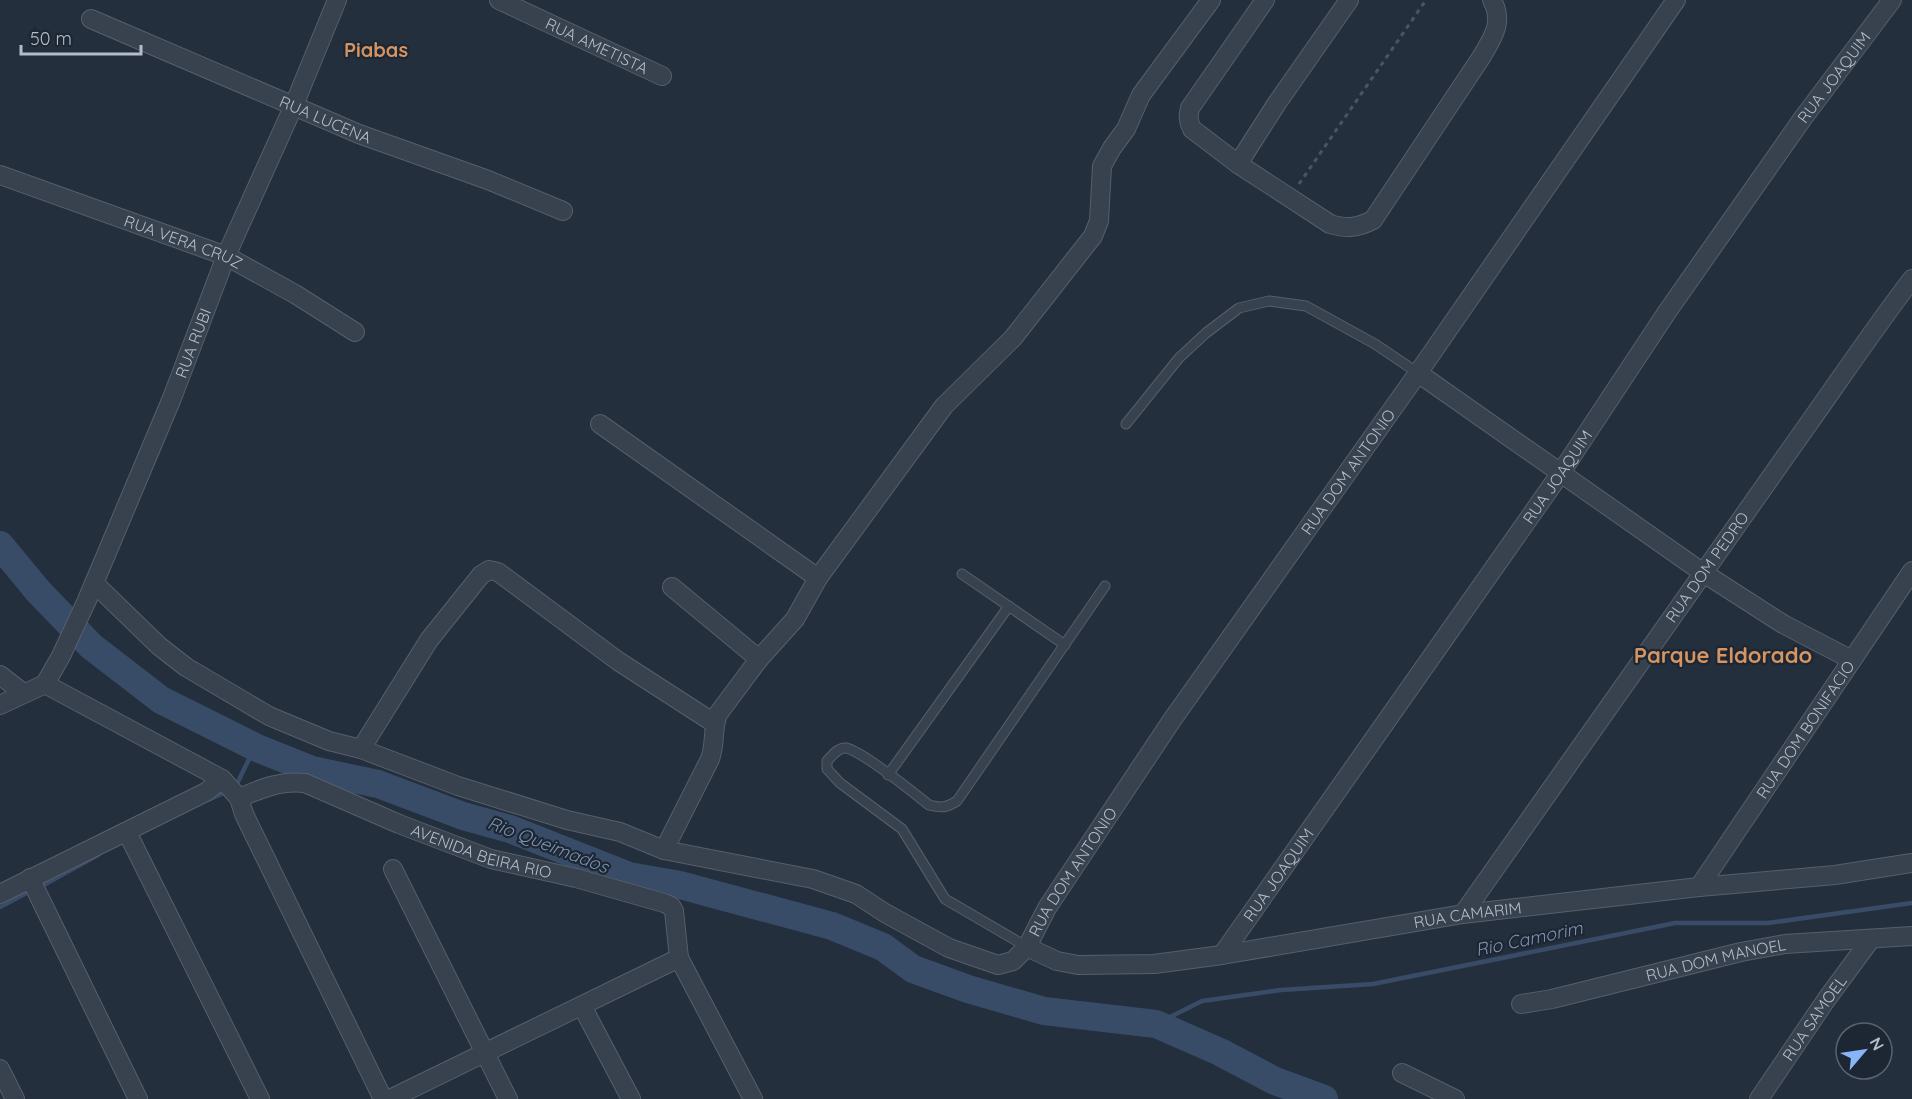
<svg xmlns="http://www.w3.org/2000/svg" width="1912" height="1099" font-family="Quicksand,sans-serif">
	<rect width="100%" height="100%" fill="#242f3e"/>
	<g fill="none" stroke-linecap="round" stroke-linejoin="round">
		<g stroke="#394c67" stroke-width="4.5">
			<path d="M235,788L248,761L257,748"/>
			<path d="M210,799L228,791"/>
			<path d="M40,887L98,855"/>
			<path d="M0,907L32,890"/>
			<path d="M1156,1024L1202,1001L1281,990L1373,984L1675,923H1768L1912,903"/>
		</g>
		<path stroke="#394c67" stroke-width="28" d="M0,545L38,591L91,646L161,700L257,748L312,770L378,784L463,816L510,829L629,876L680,885L832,926L883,947L913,969L968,989L1044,1011L1156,1024L1220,1052L1275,1081L1324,1099"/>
		<g stroke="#565f6c" stroke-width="11">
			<g id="lane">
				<path d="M1126,424L1179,358L1206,333L1239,308L1269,301L1306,306L1375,344L1418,373"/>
				<path d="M962,574L1065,645"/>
				<path d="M888,775L1009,606"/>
				<path d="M1027,947L945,899L902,829L840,783L827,769V761C832,756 838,747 846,748C862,751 914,793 929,805C941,808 946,808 957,801L1105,586"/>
			</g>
		</g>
		<g stroke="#565f6c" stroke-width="20">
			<g id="street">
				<path id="s1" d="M499,0L662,76"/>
				<path d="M1349,0L1277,103L1238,164L1330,224C1347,229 1357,228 1373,220L1482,56C1493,37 1504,22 1492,0"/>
				<path id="s2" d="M91,19L359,134L488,180L563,211"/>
				<path d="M1238,164L1192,129C1188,121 1188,116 1190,108L1265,0"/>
				<path id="s3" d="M0,175L226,256L295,294L355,332"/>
				<path d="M1418,373L1702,572L1783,624L1852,660"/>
				<path d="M600,424L818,578"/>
				<path id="s4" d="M94,583L159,646L186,667L269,716L329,741L361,749L458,786L567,820L620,832L664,850L813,879L856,894L885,913L949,948L998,965L1013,961L1027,947L1047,908L1172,720L1418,373L1676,0"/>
				<path d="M672,587L759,659"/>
				<path d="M0,675L23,693"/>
				<path id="s5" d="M45,684L61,656L87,600L172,398L226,256L294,105L337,0"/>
				<path d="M45,684L222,779L239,798L244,814L383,1099"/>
				<path d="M0,705L45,684"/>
				<path d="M361,749L429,640L481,575L489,570L498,572L618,661L714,723"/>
				<path id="s6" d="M239,798C260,789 281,780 305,783L399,824L491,859L576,878L664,903L671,906L674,911L679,958L390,1099"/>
				<path d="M127,832L260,1099"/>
				<path d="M664,850L710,759C716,742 712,729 718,714L759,659L795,619L818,578L944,406L1013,338L1093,236L1099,221L1102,166L1112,148L1126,129L1141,95L1211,0"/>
				<path d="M393,869L508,1099"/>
				<path d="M30,878L138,1099"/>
				<path id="s7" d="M1699,887L1912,571"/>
				<path d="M0,894L206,792L222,779"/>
				<path id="s8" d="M1463,914C1578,750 1693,586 1809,423C1843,375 1876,326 1912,279"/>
				<path id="s9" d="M1027,947L1057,961L1078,965L1154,964L1222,955L1463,914L1699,887L1835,875L1912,863"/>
				<path id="s10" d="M1222,955L1560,474L1667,312L1803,118L1892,0"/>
				<path d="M679,958L753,1099"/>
				<path id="s11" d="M1521,1004L1552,999L1741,952L1785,944L1912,936"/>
				<path d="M582,1006L631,1099"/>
				<path d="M0,1069L15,1099"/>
				<path d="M1402,1073L1455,1099"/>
				<path id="s12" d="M1759,1099L1826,1000L1871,939"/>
			</g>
		</g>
		<path stroke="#44595c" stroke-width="3" stroke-dasharray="4.5 4.5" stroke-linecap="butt" d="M1299,184L1426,0"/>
		<use href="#lane" stroke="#38414e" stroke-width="9"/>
		<use href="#street" stroke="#38414e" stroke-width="18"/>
	</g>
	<g text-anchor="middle" stroke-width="4.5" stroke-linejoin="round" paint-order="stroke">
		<g font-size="16" fill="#b4bcc9" stroke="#1d2633">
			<text dy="6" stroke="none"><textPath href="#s1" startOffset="108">RUA AMETISTA</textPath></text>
			<text dy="6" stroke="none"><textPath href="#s10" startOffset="1070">RUA JOAQUIM</textPath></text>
			<text dy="6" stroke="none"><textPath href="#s2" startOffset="255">RUA LUCENA</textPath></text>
			<text dy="6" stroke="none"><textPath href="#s3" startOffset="195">RUA VERA CRUZ</textPath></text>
			<text dy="6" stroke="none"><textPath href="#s5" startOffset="372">RUA RUBI</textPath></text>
			<text dy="6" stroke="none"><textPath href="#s4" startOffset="1605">RUA DOM ANTONIO</textPath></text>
			<text dy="6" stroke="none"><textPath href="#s10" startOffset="584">RUA JOAQUIM</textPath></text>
			<text dy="6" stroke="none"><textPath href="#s8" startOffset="424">RUA DOM PEDRO</textPath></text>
			<text dy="6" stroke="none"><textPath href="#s7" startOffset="190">RUA DOM BONIFACIO</textPath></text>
			<text dy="6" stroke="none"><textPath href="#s6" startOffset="258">AVENIDA BEIRA RIO</textPath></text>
			<text dy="6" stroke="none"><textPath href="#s4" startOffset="1119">RUA DOM ANTONIO</textPath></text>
			<text dy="6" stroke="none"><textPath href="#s10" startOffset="98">RUA JOAQUIM</textPath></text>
			<text dy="6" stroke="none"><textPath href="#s9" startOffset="448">RUA CAMARIM</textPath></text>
			<text dy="6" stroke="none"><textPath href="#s11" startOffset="200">RUA DOM MANOEL</textPath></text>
			<text dy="6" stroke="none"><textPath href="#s12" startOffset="98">RUA SAMOEL</textPath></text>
		</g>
		<g font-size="18" font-style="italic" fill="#7c92b1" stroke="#1d2633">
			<text transform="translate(548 845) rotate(21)" y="6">Rio Queimados</text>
			<text transform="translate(1529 939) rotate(-12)" y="6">Rio Camorim</text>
		</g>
		<g font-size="20" font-weight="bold" fill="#d59563" stroke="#1d2633">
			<text x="376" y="57">Piabas</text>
		</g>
		<g font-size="22" font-weight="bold" fill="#d59563" stroke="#1d2633">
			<text x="1723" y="663">Parque Eldorado</text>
		</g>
	</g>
	<g transform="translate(1864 1051) rotate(61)"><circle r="28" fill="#1d2633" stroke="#59626f" stroke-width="1.5"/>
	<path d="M0-4.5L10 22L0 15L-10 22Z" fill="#8ab4f8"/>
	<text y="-9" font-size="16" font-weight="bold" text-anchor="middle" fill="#b4bcc9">N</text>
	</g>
	<path d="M21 45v9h120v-9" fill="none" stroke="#b4bcc9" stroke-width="3"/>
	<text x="30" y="45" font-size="18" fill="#b4bcc9" stroke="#1d2633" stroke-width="4.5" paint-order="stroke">50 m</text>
</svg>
